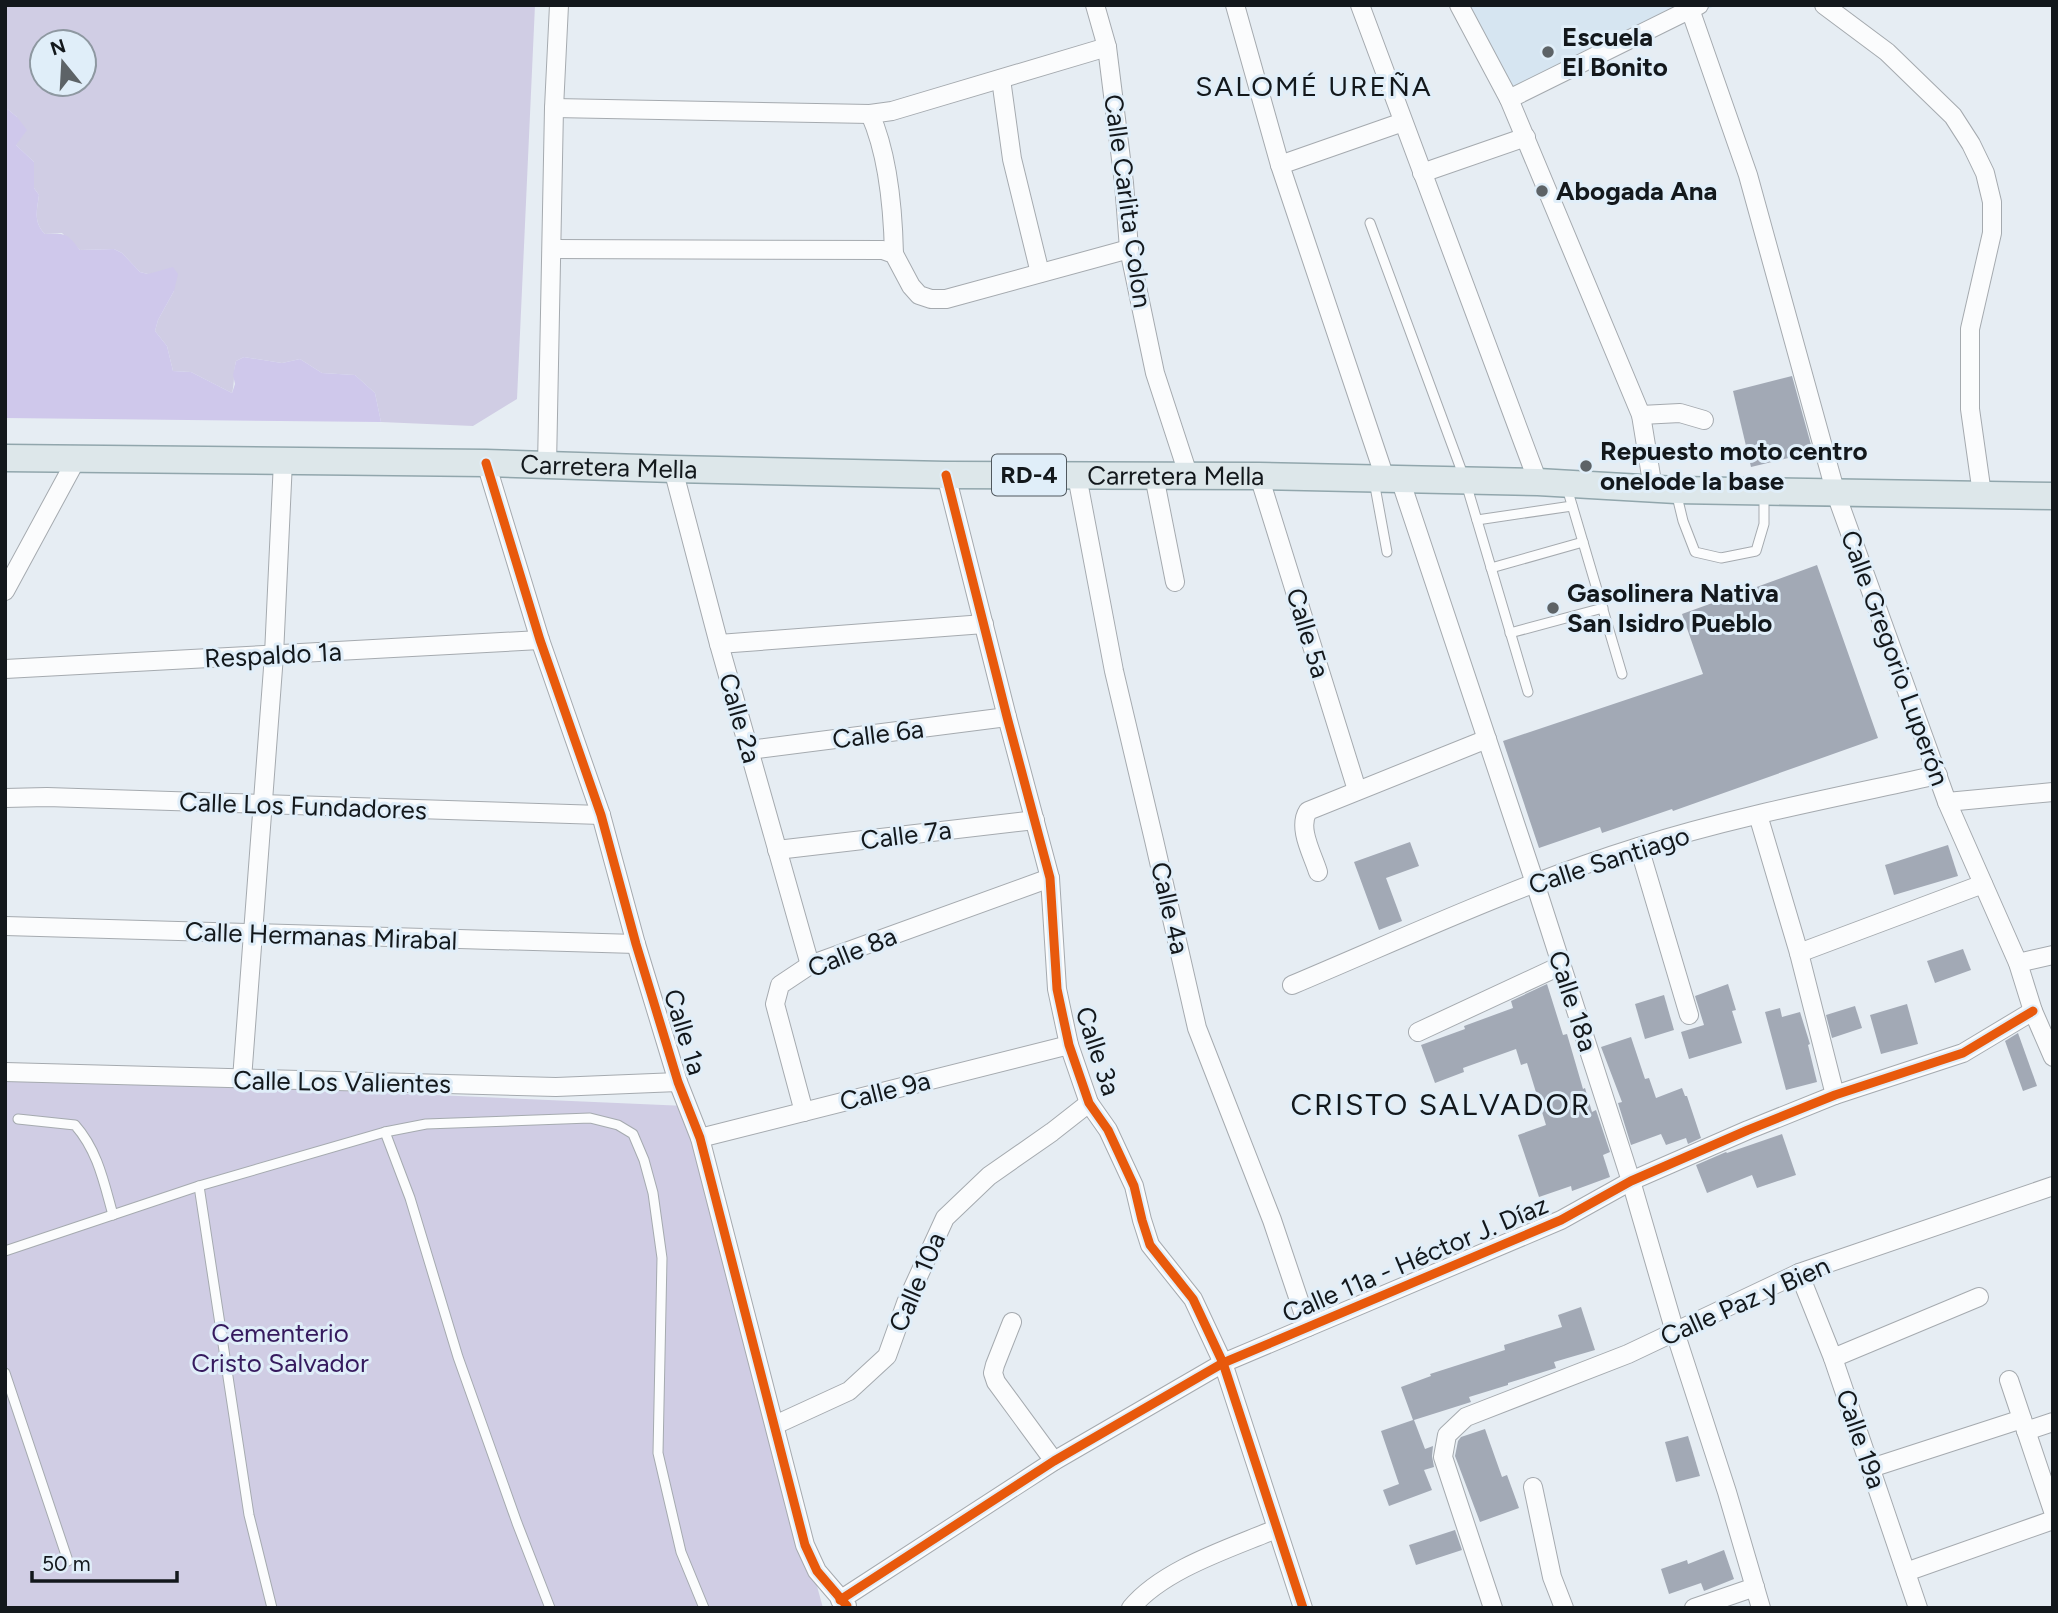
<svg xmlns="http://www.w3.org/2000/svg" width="2058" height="1613" font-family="Figtree,sans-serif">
	<rect width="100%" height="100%" fill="#e6edf3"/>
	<path fill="#d6e5f1" d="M1459,5H1717L1509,99Z"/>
	<g fill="#d0cde4" fill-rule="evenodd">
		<path d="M5,5H535L517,399L473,426L381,422L375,393L355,375L322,373L300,359L282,363L244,357L236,361C233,373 235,382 232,393L191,372L173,371L167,346L155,331L158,320L174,291L148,274L140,272L122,253L114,249L80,250L62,233L45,234C33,222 37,210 39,195L34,188V162L16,145L17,117L5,107ZM42,42H84V84H42Z"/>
		<path d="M5,1076L686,1106L823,1608H5Z"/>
	</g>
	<path fill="#cfc8eb" d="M5,107L17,117L27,130L16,145L34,162V188L39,195C37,210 33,222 45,234C66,233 67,233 80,250L114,249L122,253L140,272L148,274L173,267L178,274L174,291L158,320L155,331L167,346L173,371L191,372L232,393L235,384L233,375L236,361L244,357L282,363L300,359L322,373L355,375L375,393L381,422L5,418Z"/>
	<g fill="#a2a9b5">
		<path d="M1792,376L1813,452L1751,467L1733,391Z"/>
		<path d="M1817,565L1878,738L1673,811L1672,809L1602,833L1600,827L1539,848L1503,741L1703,674L1682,614Z"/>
		<path d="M1410,842L1419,866L1386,878L1402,921L1379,930L1354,862Z"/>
		<path d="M1948,845L1958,876L1894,895L1885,865Z"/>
		<path d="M1963,949L1971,970L1935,983L1927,961Z"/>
		<path d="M1547,984L1563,1035L1567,1034L1583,1089L1585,1088L1592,1112L1596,1110L1610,1152L1603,1155L1610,1177L1572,1191L1571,1186L1539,1197L1518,1135L1546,1125L1527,1063L1521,1065L1516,1049L1463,1068L1464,1072L1435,1083L1421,1045L1465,1029L1464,1026L1513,1008L1511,1001Z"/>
		<path d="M1728,984L1736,1010L1732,1011L1742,1043L1689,1059L1681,1032L1704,1025L1695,996Z"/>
		<path d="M1664,995L1674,1030L1645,1039L1635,1004Z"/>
		<path d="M1907,1004L1918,1044L1881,1054L1870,1015Z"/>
		<path d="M1855,1006L1862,1028L1832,1038L1826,1015Z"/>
		<path d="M1780,1008L1782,1017L1800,1012L1810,1044L1808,1045L1817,1082L1786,1090L1765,1012Z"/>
		<path d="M2018,1033L2037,1086L2023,1091L2005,1041Z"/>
		<path d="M1631,1037L1645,1079L1649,1078L1656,1098L1682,1088L1685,1096H1687L1701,1138L1688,1144L1686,1138L1666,1145L1661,1134L1631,1145L1618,1103L1622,1102L1601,1047Z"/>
		<path d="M1782,1134L1796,1175L1757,1188L1752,1175L1707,1193L1696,1165L1726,1152L1727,1153Z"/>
		<path d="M1581,1307L1595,1350L1554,1362L1556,1368L1508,1383V1385L1469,1397L1471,1402L1414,1420L1425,1449L1433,1446L1432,1456L1434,1467L1424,1470L1432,1490L1389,1506L1383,1490L1399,1484L1381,1431L1413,1420L1401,1387L1431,1376L1430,1374L1505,1350L1504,1345L1562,1327L1558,1315Z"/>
		<path d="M1485,1429L1502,1477L1507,1475L1519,1508L1480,1522L1455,1456L1458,1441L1461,1437Z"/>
		<path d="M1688,1436L1700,1476L1676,1482L1665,1442Z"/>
		<path d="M1455,1530L1462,1550L1416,1565L1409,1545Z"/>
		<path d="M1724,1550L1734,1579L1704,1591L1701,1583L1669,1594L1661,1569L1687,1560L1688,1564Z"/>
	</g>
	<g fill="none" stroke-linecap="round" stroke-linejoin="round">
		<g stroke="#a5aaaf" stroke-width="11">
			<g id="lane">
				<path d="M1370,223L1465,480L1528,692"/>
				<path d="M1374,481L1387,552"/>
				<path d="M1567,488L1622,674"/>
				<path d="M1676,492L1683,521L1695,552L1721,558L1756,551L1764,524V493"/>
				<path d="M1477,520L1572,506"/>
				<path d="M1491,568L1583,542"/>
				<path d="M1510,633L1603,608"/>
				<path d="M18,1119L75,1125C98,1151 104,1183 113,1215"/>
				<path d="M385,1132L410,1198L458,1357L517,1523L550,1608"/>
				<path d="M199,1186L249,1515L272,1608"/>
				<path d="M5,1251L199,1186L385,1132L426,1124L590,1118L618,1125L633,1134L644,1160L653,1193L662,1258L658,1453L681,1552L704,1608"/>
				<path d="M5,1373L68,1561"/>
			</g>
		</g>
		<g stroke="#a5aaaf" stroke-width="20">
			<g id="street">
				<path d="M1095,5L1107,47L1124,183L1129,249L1155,373L1189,477"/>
				<path d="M1235,5L1280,165L1385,478"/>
				<path d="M1360,5L1538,482"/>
				<path d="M1459,5L1509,99L1641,415L1653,488"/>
				<path d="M1824,5L1887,52L1953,116L1971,144L1985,173L1992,202V233L1970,329V409L1982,494"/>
				<path d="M1690,9L1748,175L1836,494L1947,802L2018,963L2033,1011L2053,1057"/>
				<path d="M1001,79L1012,159L1040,273"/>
				<path d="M1509,99L1699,5"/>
				<path d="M554,108L870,114L892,111L1107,47"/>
				<path d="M870,114C888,154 893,210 894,254"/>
				<path d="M1280,165L1403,122"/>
				<path d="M1422,173L1526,137"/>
				<path d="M552,249L883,250L894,254L911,286L919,295L931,299H946L1129,249"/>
				<path d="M1641,415L1680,413L1704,420"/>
				<path d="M486,463L540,640L601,815L636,944L678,1082L700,1138L805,1545L817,1571L847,1606"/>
				<path d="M547,466L554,108L559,5"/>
				<path d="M673,469L719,644L810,965"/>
				<path d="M946,475L1007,717L1050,878L1057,989L1069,1045L1089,1103L1108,1130L1134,1186L1142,1220L1150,1245L1193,1299L1223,1363L1303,1608"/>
				<path d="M1077,476L1114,671L1154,840L1197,1028L1272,1220L1308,1327"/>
				<path d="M1154,476L1175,582"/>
				<path d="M1259,476L1357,790"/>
				<path d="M1400,479L1535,883L1631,1181L1675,1332L1727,1492L1761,1608"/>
				<path d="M5,591L76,460"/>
				<path d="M719,644L984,624"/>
				<path d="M5,669L540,640"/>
				<path d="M749,750L1007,717"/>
				<path d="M5,798L47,797L601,815"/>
				<path d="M1947,802L2053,792"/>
				<path d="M1758,815L1799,953L1835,1095"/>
				<path d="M1639,847L1689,1015"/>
				<path d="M777,850L1035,820"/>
				<path d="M1318,872C1313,855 1297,828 1308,811L1487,739"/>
				<path d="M5,926L636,944"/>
				<path d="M1799,953L1983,884"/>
				<path d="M2018,963L2053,955"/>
				<path d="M1292,985C1406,937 1519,884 1638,847C1736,816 1838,797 1938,775"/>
				<path d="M1418,1032L1562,965"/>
				<path d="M5,1072L556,1087L678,1082"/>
				<path d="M242,1079L274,655L283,461"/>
				<path d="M804,1112L775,1004L780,985L810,965L1050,878"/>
				<path d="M700,1138L1069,1045"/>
				<path d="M1799,1273L1833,1358L1918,1608"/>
				<path d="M1012,1322L995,1365L993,1373L996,1382L1054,1461"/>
				<path d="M1833,1358L1979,1297"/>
				<path d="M2009,1380L2053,1511"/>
				<path d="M775,1425L849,1391L887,1356L906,1303L945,1218L989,1176L1052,1132L1089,1103"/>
				<path d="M2026,1431L2053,1422"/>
				<path d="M1871,1468L2022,1419"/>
				<path d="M1533,1487L1552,1577L1564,1608"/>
				<path d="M1906,1572L2053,1520"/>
				<path d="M840,1600L1054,1461L1223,1363L1561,1220L1631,1181L1748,1130L1835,1095L1963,1053L2033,1011"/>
				<path d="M1131,1608C1163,1569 1231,1548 1276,1529"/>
				<path d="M1493,1608L1443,1457L1447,1435L1466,1417L1628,1354L1799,1273L2053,1186"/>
				<path d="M1694,1608L1755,1587"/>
			</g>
		</g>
		<g stroke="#91a6ac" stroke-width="29">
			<g id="primary">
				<path id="s1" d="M5,458L486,463L673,469L946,475L1259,476L1538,482L1676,490L2053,496"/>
			</g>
		</g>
		<use href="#lane" stroke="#fbfcfd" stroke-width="9"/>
		<use href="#street" stroke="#fbfcfd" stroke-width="18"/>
		<use href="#primary" stroke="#dde7ea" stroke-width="26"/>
		<g stroke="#e0eef9" stroke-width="13">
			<g id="cycleway">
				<path d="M486,463L540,640L601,815L636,944L678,1082L700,1138L805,1545L817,1571L847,1606"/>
				<path d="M946,475L1007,717L1050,878L1057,989L1069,1045L1089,1103L1108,1130L1134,1186L1142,1220L1150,1245L1193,1299L1223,1363L1303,1608"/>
				<path d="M840,1600L1054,1461L1223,1363L1561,1220L1631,1181L1748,1130L1835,1095L1963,1053L2033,1011"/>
			</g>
		</g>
		<use href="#cycleway" stroke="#e8590c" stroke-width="9"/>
	</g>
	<g fill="#5d6367" stroke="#e0eef9" stroke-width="2.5">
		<circle cx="1548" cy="52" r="7"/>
		<circle cx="1542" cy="191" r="7"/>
		<circle cx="1586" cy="466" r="7"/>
		<circle cx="1553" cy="608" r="7"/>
	</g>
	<g text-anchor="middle" stroke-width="6" stroke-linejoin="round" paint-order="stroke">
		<rect fill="#e0eef9" stroke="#50585e" stroke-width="2" x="992" y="454.5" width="74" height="41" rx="5"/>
		<g font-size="24" font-weight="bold" fill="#13181c">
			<text x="1029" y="483">RD-4</text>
		</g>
		<g font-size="26" font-weight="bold" fill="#13181c" stroke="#e0eef9" text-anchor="start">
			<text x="1562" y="46">Escuela<tspan x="1562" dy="30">El Bonito</tspan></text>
			<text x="1556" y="200">Abogada Ana</text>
			<text x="1600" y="460">Repuesto moto centro<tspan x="1600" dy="30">onelode la base</tspan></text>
			<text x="1567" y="602">Gasolinera Nativa<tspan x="1567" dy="30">San Isidro Pueblo</tspan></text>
		</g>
		<g font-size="26" fill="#13181c" stroke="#e0eef9">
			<text transform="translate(1128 201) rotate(82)" y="9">Calle Carlita Colon</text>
			<text dy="9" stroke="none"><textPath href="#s1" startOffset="604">Carretera Mella</textPath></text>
			<text dy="9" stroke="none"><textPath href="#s1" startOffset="1171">Carretera Mella</textPath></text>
			<text transform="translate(1308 633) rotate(73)" y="9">Calle 5a</text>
			<text transform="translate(273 655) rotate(-3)" y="9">Respaldo 1a</text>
			<text transform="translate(1895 658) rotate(70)" y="9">Calle Gregorio Luperón</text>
			<text transform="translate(740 718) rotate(74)" y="9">Calle 2a</text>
			<text transform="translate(878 734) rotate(-7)" y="9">Calle 6a</text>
			<text transform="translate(303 806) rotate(2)" y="9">Calle Los Fundadores</text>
			<text transform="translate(906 835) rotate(-7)" y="9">Calle 7a</text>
			<text transform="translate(1609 860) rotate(-18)" y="9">Calle Santiago</text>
			<text transform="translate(1170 908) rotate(77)" y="9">Calle 4a</text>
			<text transform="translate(321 936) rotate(2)" y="9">Calle Hermanas Mirabal</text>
			<text transform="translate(852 952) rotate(-22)" y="9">Calle 8a</text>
			<text transform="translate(1573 1001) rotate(72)" y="9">Calle 18a</text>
			<text transform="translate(685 1032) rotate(73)" y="9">Calle 1a</text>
			<text transform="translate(1098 1051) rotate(72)" y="9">Calle 3a</text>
			<text transform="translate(342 1082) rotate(1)" y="9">Calle Los Valientes</text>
			<text transform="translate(885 1091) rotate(-14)" y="9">Calle 9a</text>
			<text transform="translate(1415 1259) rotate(-23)" y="9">Calle 11a - Héctor J. Díaz</text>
			<text transform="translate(917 1282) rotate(-67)" y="9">Calle 10a</text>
			<text transform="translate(1745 1301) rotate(-24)" y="9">Calle Paz y Bien</text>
			<text transform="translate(1861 1439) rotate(71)" y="9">Calle 19a</text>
		</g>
		<g font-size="26" fill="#361a5e" stroke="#e0eef9">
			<text x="280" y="1342">Cementerio<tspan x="280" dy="30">Cristo Salvador</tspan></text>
		</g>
		<g font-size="28" letter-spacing="2" fill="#13181c" stroke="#e0eef9">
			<text x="1314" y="96">SALOMÉ UREÑA</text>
		</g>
		<g font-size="30" letter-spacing="2" fill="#13181c" stroke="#e0eef9">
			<text x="1441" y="1115">CRISTO SALVADOR</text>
		</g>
	</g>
	<rect width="2058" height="1613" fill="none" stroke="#13181c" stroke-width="14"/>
	<g transform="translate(63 63) rotate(342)"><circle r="33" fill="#e0eef9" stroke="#8e98a1" stroke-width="2"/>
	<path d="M0-5L12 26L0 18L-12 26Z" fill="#5d6367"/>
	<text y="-10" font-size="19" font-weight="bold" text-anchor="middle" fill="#13181c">N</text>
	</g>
	<path d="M32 1571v10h145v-10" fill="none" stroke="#13181c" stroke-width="3.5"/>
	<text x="42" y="1571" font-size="21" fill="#13181c" stroke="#e0eef9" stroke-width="5" paint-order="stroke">50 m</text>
</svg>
